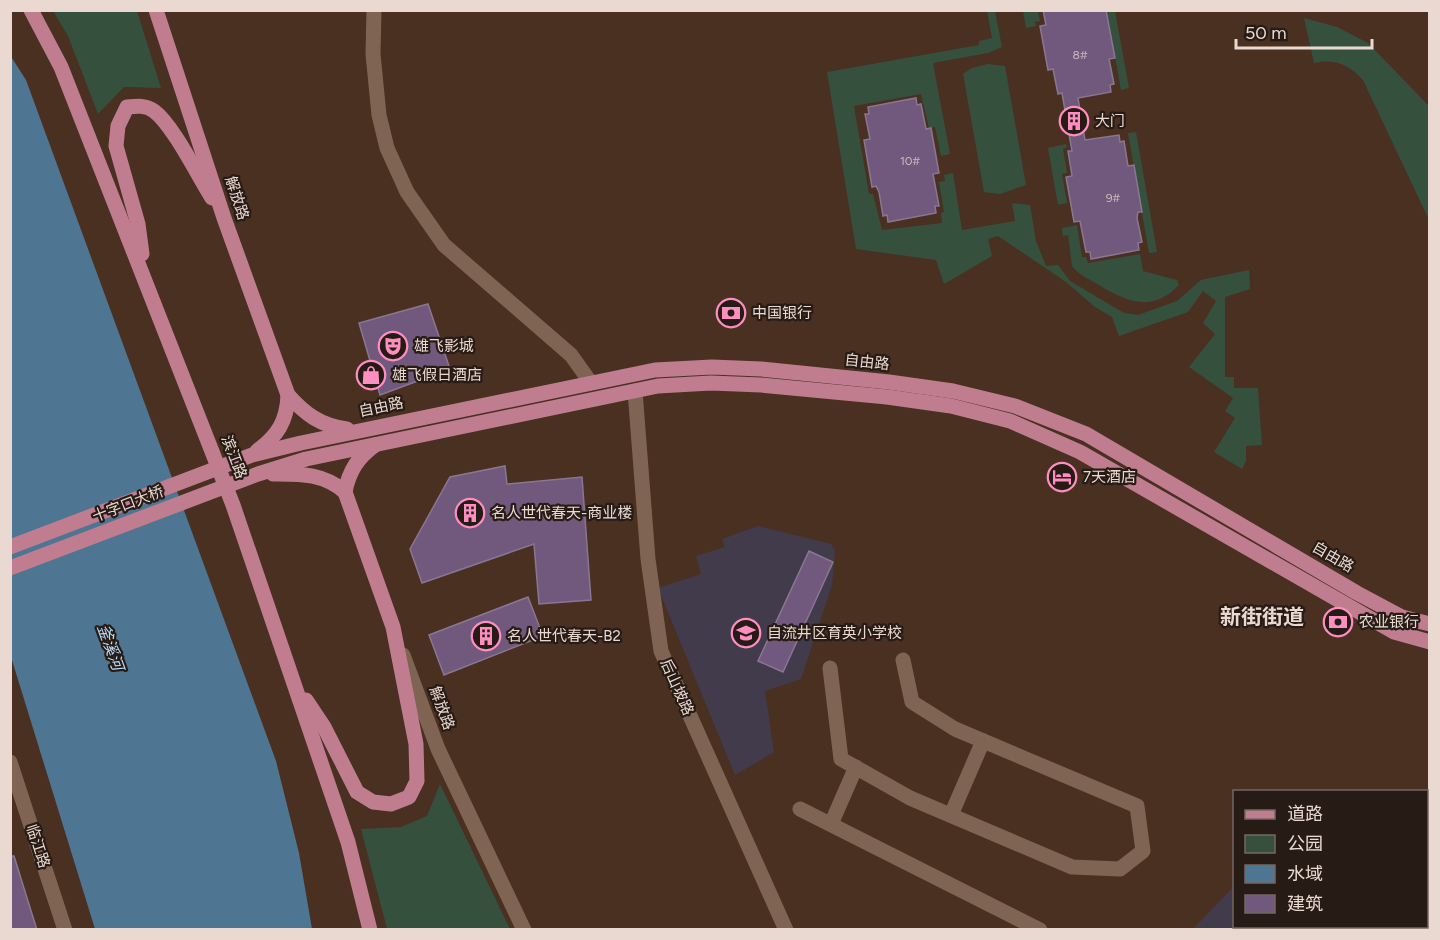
<svg xmlns="http://www.w3.org/2000/svg" width="1440" height="940" font-family="Figtree,'Noto Sans SC',sans-serif">
	<rect width="100%" height="100%" fill="#493021"/>
	<g fill="#423b4c">
		<path d="M758,526L831,544L835,551L832,585L801,679L765,691L774,752L735,775L658,588L701,574L696,556L725,547L722,539Z"/>
		<path d="M1234,886V926L1398,927L1396,930H1192Z"/>
	</g>
	<g fill="#36503e">
		<path d="M53,11H137L161,88L124,87L98,114L68,36Z"/>
		<path d="M987,11H995L1002,47L988,53L933,63L950,154L941,156L935,127L929,128L921,94L854,106L869,194H873L882,230L942,223L941,213L944,212L939,182L945,181L944,175L953,173L962,230L1015,221L1012,203L1030,205L1036,241L1046,266L1058,265L1070,281L1124,313L1138,315L1177,301L1201,280L1249,270L1250,289L1225,297V377H1234V388H1258L1262,445L1246,446V461L1242,469L1214,452L1235,418L1225,411L1233,398L1189,367L1215,334L1203,323L1216,301L1203,291L1188,312L1119,336L1112,317L1095,307L1066,282L998,236L988,239L992,256L944,284L936,260L856,249L827,72L979,45V41L992,38Z"/>
		<path d="M1023,11H1038L1040,21L1035,22L1036,26L1026,28Z"/>
		<path d="M1107,11H1115L1129,88L1121,90Z"/>
		<path d="M1304,18L1337,27L1368,43L1429,106V220L1363,80C1350,65 1334,58 1314,63Z"/>
		<path d="M988,64L1005,66L1026,185L1000,194L984,192L963,74L972,68Z"/>
		<path d="M1136,132L1157,252L1149,253L1128,133Z"/>
		<path d="M1066,144L1067,147L1063,149L1067,173L1062,174L1067,203L1058,205L1048,148Z"/>
		<path d="M1077,225L1082,257H1086L1088,263L1140,254L1143,271L1177,280L1179,285C1152,313 1127,302 1099,285C1089,279 1079,275 1072,266L1068,235L1063,236L1062,228Z"/>
		<path d="M440,784L510,929H387L361,829L401,827L427,816Z"/>
	</g>
	<path fill="#4e7592" d="M10,55L26,80L276,761L299,853L312,929H95L11,657Z"/>
	<g fill="#71597e" stroke="#897792" stroke-width="1.5">
		<path d="M1043,10H1106L1115,58L1109,59L1114,84L1110,85L1111,92L1078,98L1085,140L1119,135L1120,142L1124,141L1128,166L1134,165L1142,212H1138L1137,218L1142,242L1138,243L1139,250L1091,259L1090,252H1086L1080,221L1074,222L1066,177L1072,176L1068,151H1072L1062,93L1058,94L1053,69L1048,70L1040,26L1046,25Z"/>
		<path d="M916,98L917,105L921,104L926,129L931,128L939,173L933,174L939,206H935L936,213L888,222L887,215L883,216L879,192L876,186L872,187L864,140L870,139L865,114H869L868,107Z"/>
		<path d="M428,304L450,369L380,395L359,323Z"/>
		<path d="M505,466L507,484L582,477L591,600L539,604L534,544L422,583L410,549L450,477Z"/>
		<path d="M809,551L833,562L783,672L758,661Z"/>
		<path d="M528,597L543,636L444,675L429,635Z"/>
		<path d="M10,856H14L37,930H10Z"/>
	</g>
	<g fill="none" stroke-linecap="round" stroke-linejoin="round">
		<g stroke="#806453" stroke-width="15">
			<path d="M374,10L373,54L379,115L387,148L407,192L444,245L571,355L591,383"/>
			<path d="M635,391L648,559L661,651L786,930"/>
			<path d="M403,655L438,749L524,930"/>
			<path d="M830,668L841,759L910,798L1072,867L1120,869L1143,851L1137,806L955,729L912,702L903,660"/>
			<path d="M10,762L65,930"/>
			<path d="M800,809L1040,930"/>
			<path d="M951,815L983,741"/>
			<path d="M831,824L856,767"/>
		</g>
		<g stroke="#c07d90" stroke-width="15">
			<path d="M31,10L61,67L233,505L348,842L370,930"/>
			<path d="M156,10L224,218L288,395"/>
			<path d="M142,254L138,224L116,146L118,126L127,107C137,106 146,105 154,111C173,125 198,176 212,198"/>
			<path d="M257,451C277,436 287,422 288,395C305,414 321,426 347,429"/>
			<path d="M273,474C300,474 323,473 345,492C349,471 358,457 375,445"/>
			<path d="M10,547L252,455L301,443L655,370L712,367L761,369L889,382L953,391L1015,406L1086,434L1357,593L1402,617L1430,624"/>
			<path d="M10,568L258,474L306,459L658,386L711,383L761,385L887,397L951,406L1010,421L1080,452L1394,632L1430,642"/>
			<path d="M306,700L324,727L357,792L373,802L391,804L409,797L417,781L416,744L393,627L345,492"/>
		</g>
	</g>
	<defs>
		<g id="building-ring" transform="scale(1.5)"><circle r="9.5" fill="#271b15" stroke="#fd8ec0" stroke-width="1.5"/><path d="M-4-6H4V6H1V3H-1V6H-4ZM-2.5-4.3h1.7v1.8h-1.7ZM.8-4.3h1.7v1.8H.8ZM-2.5-1h1.7V.8h-1.7ZM.8-1h1.7V.8H.8Z" fill="#fd8ec0"/></g>
		<g id="bank-ring" transform="scale(1.5)"><circle r="9.5" fill="#271b15" stroke="#fd8ec0" stroke-width="1.5"/><path d="M-6-4H6V4H-6ZM0-2.3a2.3 2.3 0 1 0 0 4.6a2.3 2.3 0 1 0 0-4.6Z" fill="#fd8ec0"/></g>
		<g id="theatre-ring" transform="scale(1.5)"><circle r="9.5" fill="#271b15" stroke="#fd8ec0" stroke-width="1.5"/><path d="M-5-5.5Q0-4 5-5.5V0Q5 5 0 6Q-5 5-5 0ZM-3.3-2.5H-1v1.5H-3.3ZM1-2.5H3.3v1.5H1ZM-2.8 1Q0 5.5 2.8 1Z" fill="#fd8ec0"/></g>
		<g id="shop-ring" transform="scale(1.5)"><circle r="9.5" fill="#271b15" stroke="#fd8ec0" stroke-width="1.5"/><path d="M-5-2.5h2.3a2.7 3.5 0 0 1 5.4 0H5L5.5 6h-11ZM-1.5-2.5h3a1.5 2.3 0 0 0-3 0Z" fill="#fd8ec0"/></g>
		<g id="hotel-ring" transform="scale(1.5)"><circle r="9.5" fill="#271b15" stroke="#fd8ec0" stroke-width="1.5"/><path d="M-6-4.5h1.5V1H6V5H4.5V3h-9V5H-6ZM-4 0a1.8 1.8 0 1 1 3.6 0ZM.5 0V-2.5h3Q6-2.5 6 0Z" fill="#fd8ec0"/></g>
		<g id="school-ring" transform="scale(1.5)"><circle r="9.5" fill="#271b15" stroke="#fd8ec0" stroke-width="1.5"/><path d="M0-5L7-2L0 1L-7-2ZM-4 1L0 2.5L4 1V4Q0 6-4 4Z" fill="#fd8ec0"/></g>
	</defs>
	<g fill-rule="evenodd">
		<use href="#building-ring" x="1074" y="121"/>
		<use href="#bank-ring" x="731" y="313"/>
		<use href="#theatre-ring" x="393" y="346"/>
		<use href="#shop-ring" x="371" y="375"/>
		<use href="#hotel-ring" x="1062" y="477"/>
		<use href="#building-ring" x="470" y="513"/>
		<use href="#bank-ring" x="1338" y="622"/>
		<use href="#school-ring" x="746" y="633"/>
		<use href="#building-ring" x="486" y="636"/>
	</g>
	<g text-anchor="middle" stroke-width="4.5" stroke-linejoin="round" paint-order="stroke">
		<g font-size="12" fill="#cbb9bc">
			<text x="1080" y="59">8#</text>
			<text x="910" y="165">10#</text>
			<text x="1113" y="202">9#</text>
		</g>
		<g font-size="15" fill="#e9d9d0" stroke="#271b15" text-anchor="start">
			<text x="1095" y="126">大门</text>
			<text x="752" y="318">中国银行</text>
			<text x="414" y="351">雄飞影城</text>
			<text x="392" y="380">雄飞假日酒店</text>
			<text x="1083" y="482">7天酒店</text>
			<text x="491" y="518">名人世代春天-商业楼</text>
			<text x="1359" y="627">农业银行</text>
			<text x="767" y="638">自流井区育英小学校</text>
			<text x="507" y="641">名人世代春天-B2</text>
		</g>
		<g font-size="15" fill="#e9d9d0" stroke="#271b15">
			<text transform="translate(237 198) rotate(72)" y="5">解放路</text>
			<text transform="translate(867 362) rotate(6)" y="5">自由路</text>
			<text transform="translate(381 407) rotate(-12)" y="5">自由路</text>
			<text transform="translate(234 457) rotate(69)" y="5">滨江路</text>
			<text transform="translate(128 504) rotate(-21)" y="5">十字口大桥</text>
			<text transform="translate(1333 557) rotate(30)" y="5">自由路</text>
			<text transform="translate(677 687) rotate(66)" y="5">后山坡路</text>
			<text transform="translate(442 708) rotate(70)" y="5">解放路</text>
			<text transform="translate(38 846) rotate(72)" y="5">临江路</text>
		</g>
		<g font-size="16" font-style="italic" fill="#b6dbf7" stroke="#271b15">
			<text transform="translate(111 647) rotate(70)" y="6">釜溪河</text>
		</g>
		<g font-size="21" font-weight="bold" fill="#e9d9d0" stroke="#271b15">
			<text x="1262" y="624">新街街道</text>
		</g>
	</g>
	<rect width="1440" height="940" fill="none" stroke="#e9d9d0" stroke-width="24"/>
	<rect x="1233" y="790" width="195" height="138" fill="#271b15" stroke="#756760" stroke-width="1.5"/>
	<rect x="1245" y="810" width="30" height="9" fill="#c07d90" stroke="#756760" stroke-width="1.5"/>
	<text x="1287" y="820" font-size="18" fill="#e9d9d0">道路</text>
	<rect x="1245" y="835" width="30" height="18" fill="#36503e" stroke="#756760" stroke-width="1.5"/>
	<text x="1287" y="850" font-size="18" fill="#e9d9d0">公园</text>
	<rect x="1245" y="865" width="30" height="18" fill="#4e7592" stroke="#756760" stroke-width="1.5"/>
	<text x="1287" y="880" font-size="18" fill="#e9d9d0">水域</text>
	<rect x="1245" y="895" width="30" height="18" fill="#71597e" stroke="#756760" stroke-width="1.5"/>
	<text x="1287" y="910" font-size="18" fill="#e9d9d0">建筑</text>
	<path d="M1236 39v9h136v-9" fill="none" stroke="#e9d9d0" stroke-width="3"/>
	<text x="1245" y="39" font-size="18" fill="#e9d9d0" stroke="#271b15" stroke-width="4.5" paint-order="stroke">50 m</text>
</svg>
